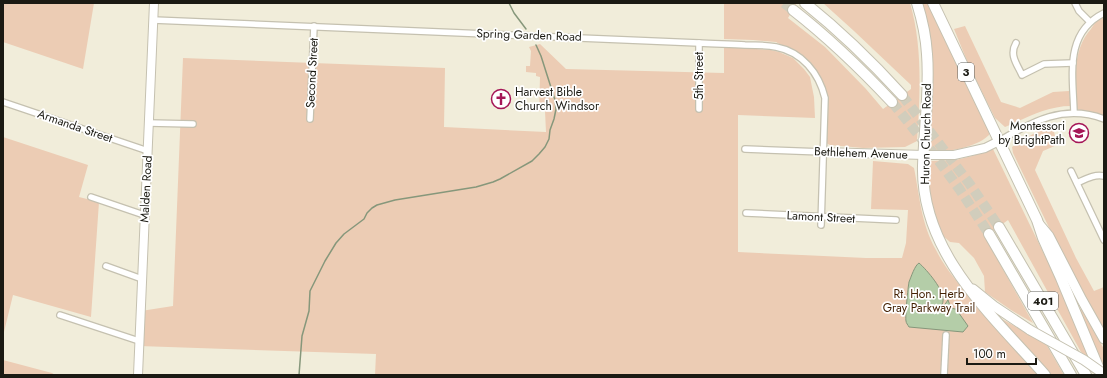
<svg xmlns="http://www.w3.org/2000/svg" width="1107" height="378" font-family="Jost,sans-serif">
	<rect width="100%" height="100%" fill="#f1edda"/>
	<g fill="#ecccb4">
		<path d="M3,3H94L83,69L3,42Z"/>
		<path d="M724,3H797L788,18L825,47L866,89L883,109L911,89V85L854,31L823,3H910C923,47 920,96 917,141L905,147L863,148L830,145L826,143L827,100L824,87L818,73L806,59L776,42L753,40L724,39Z"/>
		<path d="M920,3H927L989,130V135C977,147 948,153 932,150L930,147L931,81Z"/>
		<path d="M1104,16V116L1076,109C1075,82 1072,50 1091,29C1095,23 1098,19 1104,16Z"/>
		<path d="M965,26L1001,102L1020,108L1053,92L1069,91L1071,106C1047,106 1026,118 1005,127L995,118L970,68L954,29Z"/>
		<path d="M540,44L566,69L724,73V47L771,50L779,52L793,58L804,69L810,77L814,97L815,118L738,115V252L866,258H902L906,243L908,210L871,209L873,161L908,164L914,168C920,198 921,223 936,250C945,268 957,282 970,297C992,324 1016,348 1038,375H375L376,354L139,346L141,311L173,306L183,58L445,68L444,127L546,132L545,111H539L540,77L536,76V73L526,72V66H530L531,51L529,47Z"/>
		<path d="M1052,123L1057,145L1043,151L1035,170L1076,258L1094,291L1104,287V331C1070,273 1042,213 1013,153L1012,147L1021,141Z"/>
		<path d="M3,137L88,165L79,197L99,202L91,317L13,295L3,336Z"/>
		<path d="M993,149L1063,293L1089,358L1081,352L1008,220L985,237L1033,323L1011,310L985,292L984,276L974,258L959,243L950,242L942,235L935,219L929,190L927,163L930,161L956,160L972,156Z"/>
		<path d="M1081,309L1104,349V367L1079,310Z"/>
		<path d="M1002,319L1046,344L1064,375H1051L1010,330Z"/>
		<path d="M3,360L52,373L55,375H3Z"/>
	</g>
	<path fill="#b4cda8" stroke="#86977b" d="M919,263C927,270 945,291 943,301C943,306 937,308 934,311V313L941,310L948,300C950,305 950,309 956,309L968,326L963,332L909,327C908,325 906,323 906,321C905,317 908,287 909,282C911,277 915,265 919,263Z"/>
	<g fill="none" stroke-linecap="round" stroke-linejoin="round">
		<g stroke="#86977b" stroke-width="1.5">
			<path d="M509,3L514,13L526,29"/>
			<path d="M299,375L302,336L309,311L310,291L325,261L336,243L344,234L364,219L367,213L372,208L377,205L395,200L476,187L493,182L500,179L532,161L539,154L545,147L549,139L550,130L554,119L556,109L555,100L541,56L536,45"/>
		</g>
		<g stroke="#d1cdbc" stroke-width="10" stroke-dasharray="10 5" stroke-linecap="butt">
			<path d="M784,3L793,10"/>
			<path d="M902,95L969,183L999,227"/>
			<path d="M892,102L933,153L960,190L989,234"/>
		</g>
		<g stroke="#c5c1b0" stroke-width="8">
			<g id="street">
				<path d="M1075,3L1079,11L1090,22"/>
				<path d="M153,20L699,43C714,44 730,44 745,45C756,45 766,45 776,47C802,52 819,73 825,98L821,225"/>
				<path d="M699,43V109"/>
				<path d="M1016,43C1009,55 1017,64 1022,75L1044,64L1073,63"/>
				<path d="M3,102L148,151"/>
				<path d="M1074,113C1073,75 1064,33 1104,13"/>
				<path d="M310,119L314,26"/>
				<path d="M149,123L193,124"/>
				<path d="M999,141C1033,121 1064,104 1104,119"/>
				<path d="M745,149L823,152"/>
				<path d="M1071,171L1104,240"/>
				<path d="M1077,183C1086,179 1094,174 1104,176"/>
				<path d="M91,197L144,215"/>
				<path d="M746,213L896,220"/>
				<path d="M106,266L142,279"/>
				<path d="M60,315L139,341"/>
				<path d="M944,375L946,335"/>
			</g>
		</g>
		<g stroke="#c5c1b0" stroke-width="10">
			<g id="secondary">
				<path d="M823,152L924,155H954L985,148L999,141"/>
				<path d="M138,375L154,3"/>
			</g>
		</g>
		<g stroke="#c5c1b0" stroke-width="11">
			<g id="primary">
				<path d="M1039,224L1049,236L1082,300L1104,339"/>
				<path d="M973,289L994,306L1030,330"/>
			</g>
		</g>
		<g stroke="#c5c1b0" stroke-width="12">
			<g id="highway">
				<path d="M805,3C840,31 872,62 902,95"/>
				<path d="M917,3C922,19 926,37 927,54C930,91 924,129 923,166C921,253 992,315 1045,375"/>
				<path d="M933,3L1037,220L1043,238L1061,278L1101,374"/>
				<path d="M793,10C829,38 861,69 892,102"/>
				<path d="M999,227L1086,375"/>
				<path d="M989,234L1071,375"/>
			</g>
		</g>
		<use href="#street" stroke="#fff" stroke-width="5.5"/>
		<use href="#secondary" stroke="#fff" stroke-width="8"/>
		<use href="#primary" stroke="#fff" stroke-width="9"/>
		<use href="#highway" stroke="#fff" stroke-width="10"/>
		<g stroke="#c5c1b0" stroke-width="11" stroke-linecap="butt">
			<path id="primary-bridge" d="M1030,330L1084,360L1104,374"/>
		</g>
		<use href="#primary-bridge" stroke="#fff" stroke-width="9"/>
	</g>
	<defs>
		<g id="church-ring" transform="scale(1)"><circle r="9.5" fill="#fff" stroke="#a51657" stroke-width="1.5"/><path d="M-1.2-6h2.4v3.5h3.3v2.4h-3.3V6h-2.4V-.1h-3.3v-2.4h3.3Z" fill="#a51657"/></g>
		<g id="school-ring" transform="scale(1)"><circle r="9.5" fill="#fff" stroke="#a51657" stroke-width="1.5"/><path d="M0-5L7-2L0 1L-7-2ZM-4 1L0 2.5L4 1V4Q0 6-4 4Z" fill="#a51657"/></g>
	</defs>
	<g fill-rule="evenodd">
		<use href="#church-ring" x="501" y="99"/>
		<use href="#school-ring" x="1079" y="133"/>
	</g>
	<g text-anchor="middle" stroke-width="3.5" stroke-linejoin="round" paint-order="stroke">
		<g fill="#fff" stroke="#5f5f5a" stroke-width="1">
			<rect x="958" y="63" width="16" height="18" rx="3"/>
			<rect x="1028" y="292" width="30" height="18" rx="3"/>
		</g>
		<g font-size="11" font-weight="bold" fill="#1b1a13">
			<text x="966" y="76">3</text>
			<text x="1043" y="305">401</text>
		</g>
		<g font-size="12" fill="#1b1a13" stroke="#fff">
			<text transform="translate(529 35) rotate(2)" y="4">Spring Garden Road</text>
			<text transform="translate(312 73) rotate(-87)" y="4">Second Street</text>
			<text transform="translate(699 76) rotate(-90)" y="4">5th Street</text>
			<text transform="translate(75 126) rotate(19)" y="4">Armanda Street</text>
			<text transform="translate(926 134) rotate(-89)" y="4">Huron Church Road</text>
			<text transform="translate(861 153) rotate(2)" y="4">Bethlehem Avenue</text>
			<text transform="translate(146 189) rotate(-87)" y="4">Malden Road</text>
			<text transform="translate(821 217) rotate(3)" y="4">Lamont Street</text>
		</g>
		<g font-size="12" fill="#1b1a13" stroke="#fff" text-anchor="start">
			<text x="515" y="96">Harvest Bible<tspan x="515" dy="14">Church Windsor</tspan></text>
			<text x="1065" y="130" text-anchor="end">Montessori<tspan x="1065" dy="14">by BrightPath</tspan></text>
		</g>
		<g font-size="12" fill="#421f00" stroke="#fff">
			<text x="929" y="298">Rt. Hon. Herb<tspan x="929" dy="14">Gray Parkway Trail</tspan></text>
		</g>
	</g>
	<rect width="1107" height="378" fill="none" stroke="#1b1a13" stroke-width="8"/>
	<path d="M967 358v6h69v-6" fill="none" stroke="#1b1a13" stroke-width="2"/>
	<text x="973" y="358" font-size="12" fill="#1b1a13" stroke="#ffffff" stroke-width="3" paint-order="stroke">100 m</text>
</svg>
